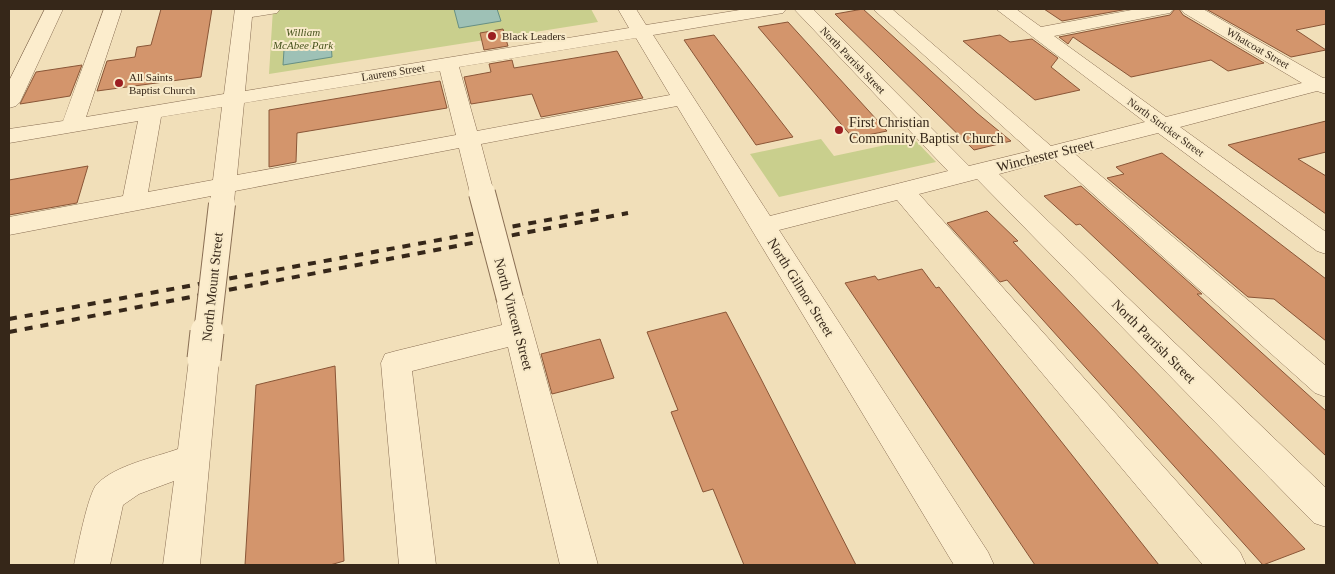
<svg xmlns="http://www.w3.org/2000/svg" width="1335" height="574" font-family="'Times New Roman',serif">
	<rect width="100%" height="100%" fill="#f1dfb9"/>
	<g fill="#c9cf8d">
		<path d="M273,9H591L598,22L269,74Z"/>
		<path d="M821,139L834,156L914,139L936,162L779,197L750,154Z"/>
	</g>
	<g fill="#9ec1b6" stroke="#668f84">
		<path d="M454,9H497L501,21L459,28Z"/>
		<path d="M331,43L332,57L283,65L284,50Z"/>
	</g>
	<g fill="#d3956c" stroke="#8a5637">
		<path d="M161,9H212L201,77L97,91L107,61L135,57L137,47L151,45Z"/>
		<path d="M863,9L977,113L1011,141L974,150L835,14Z"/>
		<path d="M1044,9H1128L1062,21Z"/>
		<path d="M1175,9H1179L1183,15L1264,63L1228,71L1211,60L1131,77L1073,37L1068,44L1059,37L1170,15Z"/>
		<path d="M1206,9H1326V24L1296,30L1326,50L1291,57Z"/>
		<path d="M788,22L857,98L887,131L853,138L758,27Z"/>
		<path d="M503,29L508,46L484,50L480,33Z"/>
		<path d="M714,35L793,137L756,145L684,40Z"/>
		<path d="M1000,35L1010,42L1032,39L1058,58L1051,67L1080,90L1035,100L963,41Z"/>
		<path d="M617,51L643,98L541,117L532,94L471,104L464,77L491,72L489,64L512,60L514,68Z"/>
		<path d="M82,65L70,96L20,104L36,72Z"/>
		<path d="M440,81L447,108L297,133L296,162L269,167V110Z"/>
		<path d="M1326,121V152L1298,159L1326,176V214L1228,145Z"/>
		<path d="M1162,153L1326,279V341L1274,299L1248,297L1107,178L1124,174L1116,167Z"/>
		<path d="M88,166L77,203L9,215V180Z"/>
		<path d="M1081,186L1202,294H1197L1326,411V456L1080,224L1076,225L1044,196Z"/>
		<path d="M987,211L1018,241L1013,242L1305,549L1263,565L1007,280L1000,282L947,223Z"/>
		<path d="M922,269L936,288L939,287L1159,565H1035L845,283L875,276L878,280Z"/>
		<path d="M726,312L759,375L856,565H744L713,489L703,492L671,412L678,410L647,332Z"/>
		<path d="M600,339L614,378L552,394L541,354Z"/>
		<path d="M335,366L344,561L330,565H245L256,385Z"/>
	</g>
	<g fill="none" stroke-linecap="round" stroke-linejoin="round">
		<g stroke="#896e53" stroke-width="1">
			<g id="minor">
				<path d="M45,9H63L20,102L16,106L9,108V81Z"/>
				<path d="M104,9H122L86,117L224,94L235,9H280L277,13L252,17L245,91L629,28L618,9H636L646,25L746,9H786L783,13L777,14L653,35L770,216L948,171L794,9H813L969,166L1030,151L873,9H892L1051,146L1145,122L996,9H1016L1041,27L1137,9H1173L1170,13L1164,14L1054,36L1166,117L1302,83L1184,13L1181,9H1203L1323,78L1326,77V94L1317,91L1180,127L1326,232V254L1317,251L1158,133L1075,154L1326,366V397L1315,393L1054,159L999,174L1326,488V527L1314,523L977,179L919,194L1240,552L1246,565H1203L897,200L779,230L988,552L994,565H954L677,106L481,144L494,193L491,199L482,201L473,199L470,193L459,148L235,191L234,203L231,209L222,211L213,209L210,203L211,196L9,235V217L123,196L138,121L9,143V129L63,121ZM636,38L670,95L477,131L459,67ZM440,71L456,135L237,175L244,103ZM222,107L213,180L148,192L161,117Z"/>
				<path d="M510,289L520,292L524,299L598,565H560L508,347L412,371L436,565H399L381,363L385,354L396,351L502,325L496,299L500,292Z"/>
				<path d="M204,347L215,351L219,359L200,565H163L174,481L139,494L123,505L110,565H74C77,551 88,493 97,484C116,465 153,458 178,449L189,359L193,351Z"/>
			</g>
		</g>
		<use href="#minor" fill="#fcedcd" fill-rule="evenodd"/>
		<g stroke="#362719" stroke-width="4" stroke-dasharray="8 8" stroke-linecap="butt">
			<path d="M9,319L602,210"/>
			<path d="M9,332L628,213"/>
		</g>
		<g stroke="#896e53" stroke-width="28" stroke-linecap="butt">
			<g id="minor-bridge-far1">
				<path d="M482,193L510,299"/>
				<path d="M207,334L222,204"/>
			</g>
		</g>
		<g stroke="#896e53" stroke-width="35" stroke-linecap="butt">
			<path id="minor-bridge" d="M204,359L207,332"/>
		</g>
		<use href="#minor-bridge-far1" stroke="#fcedcd" stroke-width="26"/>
		<use href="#minor-bridge" stroke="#fcedcd" stroke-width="33"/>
	</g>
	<g fill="#9c1e21" stroke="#f8eac9" stroke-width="2">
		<circle cx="492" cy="36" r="5"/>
		<circle cx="119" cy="83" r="5"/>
		<circle cx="839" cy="130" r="5"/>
	</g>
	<g text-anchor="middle" stroke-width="4" stroke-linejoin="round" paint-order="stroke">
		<g font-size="11" font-style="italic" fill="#48541e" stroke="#f8eac9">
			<text x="303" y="36">William<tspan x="303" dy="13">McAbee Park</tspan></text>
		</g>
		<g font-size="11" fill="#362719" stroke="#f8eac9" text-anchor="start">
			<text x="502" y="40">Black Leaders</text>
			<text x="129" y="81">All Saints<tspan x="129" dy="13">Baptist Church</tspan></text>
		</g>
		<g font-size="11" fill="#362719" stroke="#f8eac9">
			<text transform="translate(1258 48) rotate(30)" y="4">Whatcoat Street</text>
			<text transform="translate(853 60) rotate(46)" y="4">North Parrish Street</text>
			<text transform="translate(393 72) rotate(-9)" y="4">Laurens Street</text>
			<text transform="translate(1166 127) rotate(36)" y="4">North Stricker Street</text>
		</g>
		<g font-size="14" fill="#362719" stroke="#f8eac9" text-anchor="start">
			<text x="849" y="127">First Christian<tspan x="849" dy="16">Community Baptist Church</tspan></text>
		</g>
		<g font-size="14" fill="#362719" stroke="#f8eac9">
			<text transform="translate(1045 155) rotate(-14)" y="5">Winchester Street</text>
			<text transform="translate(212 287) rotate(-84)" y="5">North Mount Street</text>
			<text transform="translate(801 287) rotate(58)" y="5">North Gilmor Street</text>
			<text transform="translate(514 314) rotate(75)" y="5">North Vincent Street</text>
			<text transform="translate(1154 341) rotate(45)" y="5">North Parrish Street</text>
		</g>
	</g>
	<rect width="1335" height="574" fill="none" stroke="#362719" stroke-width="20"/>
</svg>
